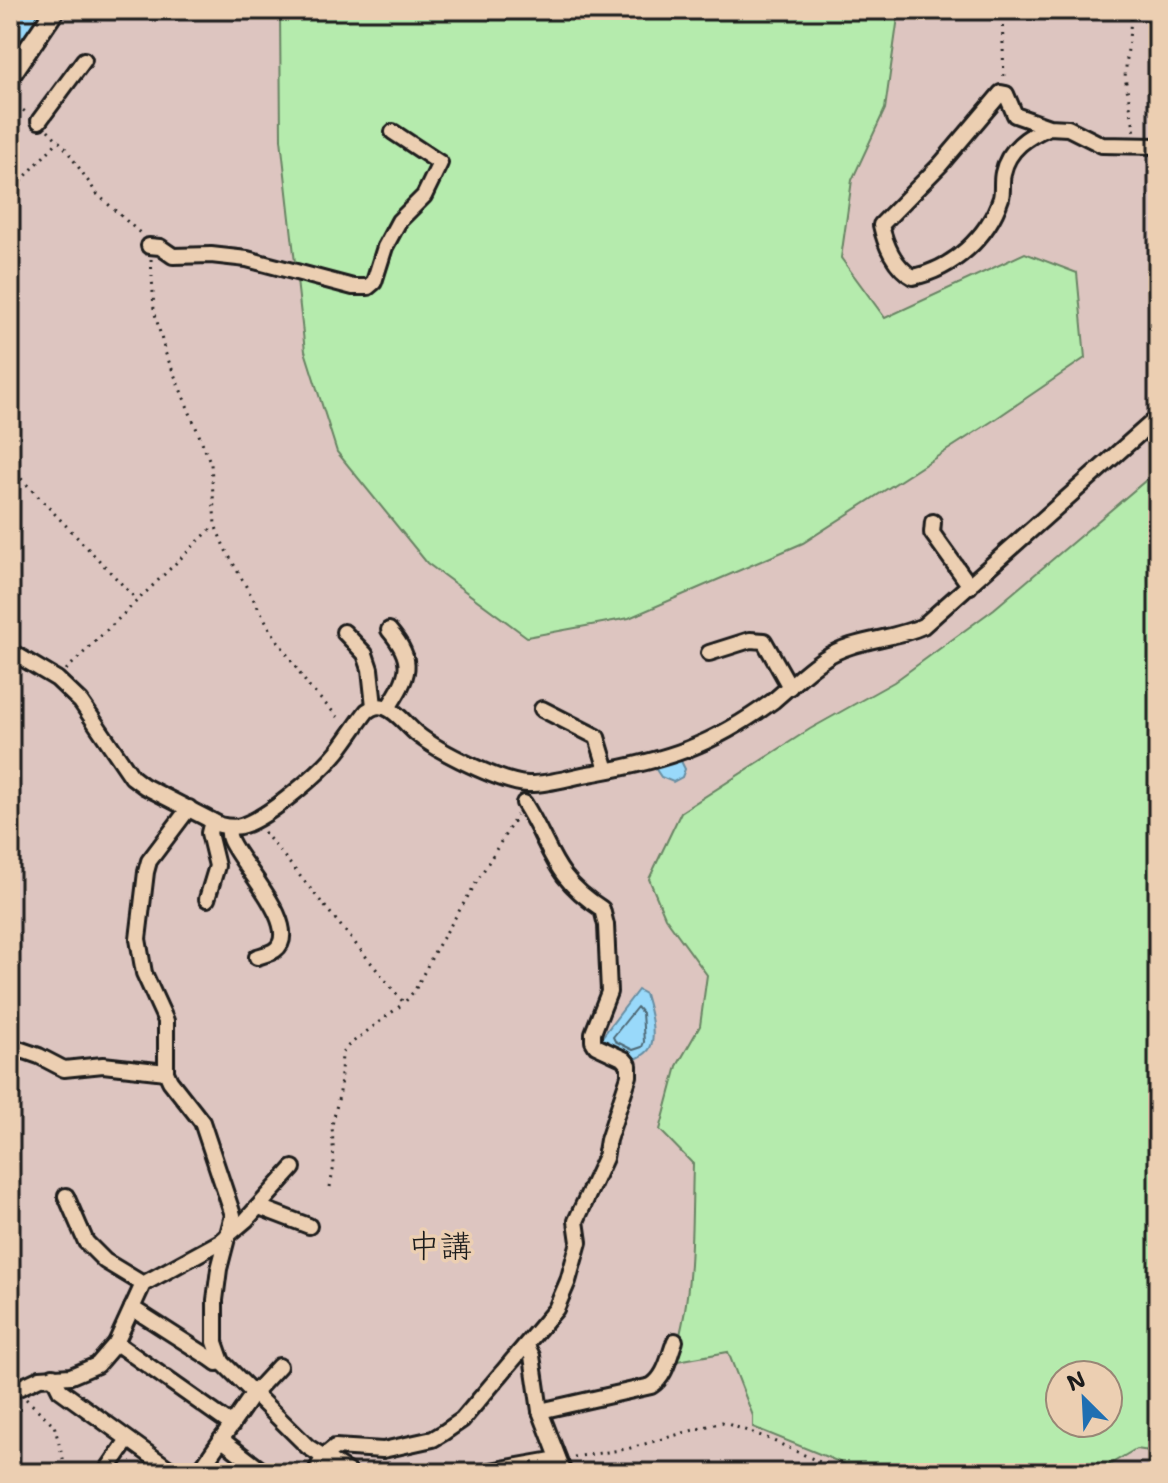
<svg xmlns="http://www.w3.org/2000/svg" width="1168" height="1483" font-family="'Shantell Sans','Klee One',sans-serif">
	<rect width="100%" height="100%" fill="#ddc5c0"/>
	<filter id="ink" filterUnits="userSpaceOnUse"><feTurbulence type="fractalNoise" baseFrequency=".0125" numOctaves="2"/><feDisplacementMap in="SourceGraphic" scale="16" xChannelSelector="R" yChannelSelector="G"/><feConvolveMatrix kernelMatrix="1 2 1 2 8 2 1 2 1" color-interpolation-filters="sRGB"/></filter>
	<g filter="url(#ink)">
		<g fill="#b5ebad" stroke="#688464" stroke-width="2" fill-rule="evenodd">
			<path d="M280,10H899L885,109L852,180L841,258L885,318L1025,253L1077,273L1085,358L994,420L803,543L629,618L527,637L427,563L337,452L305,351L281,139Z"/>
			<path d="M1158,470V1452L1136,1449L1095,1473H870L859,1470L753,1427V1416L728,1352L672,1362C694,1300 691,1230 693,1164L660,1130L677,1066L700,1026L707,975L665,917L649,879L681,812L810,729L894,682L994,609ZM1060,1375H1108V1423H1060Z"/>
		</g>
		<g fill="#99d9fa" stroke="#678da1" stroke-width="2">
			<path d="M680,759L685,769L682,777L673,782L661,777L655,768Z"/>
			<path d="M638,990L645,994C649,1008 657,1034 650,1048C647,1054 640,1057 634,1060L599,1041Z"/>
		</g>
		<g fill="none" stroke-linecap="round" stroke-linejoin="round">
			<path stroke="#4e6875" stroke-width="2" d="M637,1007L642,1013L644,1042L642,1047L633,1050L615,1041L613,1037Z"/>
			<path stroke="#99d9fa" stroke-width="26" d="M10,35L31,10"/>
			<g stroke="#1c1c1c" stroke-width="20">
				<g id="street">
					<path d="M39,121L84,60"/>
					<path d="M1049,127C1028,136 1008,149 1003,173C1001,181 1003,190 1001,198C988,237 953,269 913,277C895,268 885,244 881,225L940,165L1001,93L1006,94L1015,115L1049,127L1068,128L1102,145L1158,146"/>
					<path d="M149,246L160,247L173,256L211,255L247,259L353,287H368L374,282L385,247L399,221L424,196L440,163L393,132"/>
					<path d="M933,522L932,533L970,586"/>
					<path d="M344,632L365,654L370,669L374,706"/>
					<path d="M10,651L57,679L81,702L132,777L144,786L220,825C228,827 236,828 244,825C270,816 320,773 338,751C348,738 357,724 367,711C373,707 377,705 384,707C396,710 407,726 417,734C438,751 501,783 528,784C548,785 573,776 594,773C668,760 711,746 773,701C790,687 806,670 825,658C853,639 892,640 923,626L1158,417"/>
					<path d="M709,653L750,640L764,641L790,687"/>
					<path d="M388,708C409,675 416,662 389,630"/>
					<path d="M542,709L597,737L607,770"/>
					<path d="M189,808L149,861L146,872L138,939L144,973L166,1021V1072L170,1081L202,1122L233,1215L219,1269L215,1300V1342L222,1362"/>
					<path d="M229,827C229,831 228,835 230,839C236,859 304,928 275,950C271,953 263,955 257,957"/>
					<path d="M207,899L217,866L209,833L212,821"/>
					<path d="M10,1046L39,1056L64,1069L103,1065L166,1072"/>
					<path d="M66,1196L86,1242L105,1261L143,1284"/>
					<path d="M259,1207L309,1226"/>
					<path d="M132,1308L210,1358L217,1363L222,1362L308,1447L350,1473"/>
					<path d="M116,1343L232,1425"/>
					<path d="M527,1346L532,1356L540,1411L564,1473"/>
					<path d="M53,1376L60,1390L175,1473"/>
					<path d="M10,1392L40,1378L71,1376L97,1365L116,1343L143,1284L220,1242L246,1220L293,1168"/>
					<path d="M540,1411L651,1386C666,1377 669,1356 675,1341"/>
					<path d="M221,1439L265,1473"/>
					<path d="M105,1473L127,1441"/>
					<path d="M198,1473L253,1394L279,1366"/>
					<path d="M315,1473L324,1456L335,1447L383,1450L433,1439L443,1433L462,1420L556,1309L568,1281L579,1242L576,1221L605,1158L608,1140L629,1076V1065L624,1059L596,1046L593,1041V1033L609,992L606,925L602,909C551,876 553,849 524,803"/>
					<path d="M479,1473L558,1459"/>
				</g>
			</g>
			<g stroke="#1c1c1c" stroke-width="24">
				<path id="secondary" d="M10,76L55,10"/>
			</g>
			<g stroke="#1c1c1c" stroke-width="3" stroke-dasharray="2 6" stroke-linecap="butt">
				<path d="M1002,10L1004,82"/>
				<path d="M1132,10L1125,77L1135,133"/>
				<path d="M10,101L27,113"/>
				<path d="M48,130L66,149L97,194L141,234"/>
				<path d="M10,193L59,140"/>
				<path d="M151,259L154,310L165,352L211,464L215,525L225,549L272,632L309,687L342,721"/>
				<path d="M10,467L137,600"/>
				<path d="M66,670L215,525"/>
				<path d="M264,832L404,1003L415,990L435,951L517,815"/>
				<path d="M330,1187L334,1165L332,1125L340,1092L342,1053L349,1045L404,1003"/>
				<path d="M26,1399L54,1425L67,1473"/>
				<path d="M574,1457L627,1449L722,1422L767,1438L844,1473"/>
			</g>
			<use href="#street" stroke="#eccfb2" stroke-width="14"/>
			<use href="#secondary" stroke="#eccfb2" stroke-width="18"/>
		</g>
	</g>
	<g text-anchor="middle" stroke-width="7" stroke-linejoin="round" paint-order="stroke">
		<g font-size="32" fill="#1c1c1c" stroke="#eccfb2">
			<text x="440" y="1257">中講</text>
		</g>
	</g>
	<rect width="1168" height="1483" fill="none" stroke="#eccfb2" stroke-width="40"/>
	<rect x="20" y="20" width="1128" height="1443" fill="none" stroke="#1c1c1c" stroke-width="3" filter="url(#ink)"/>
	<g transform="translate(1084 1399) rotate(336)"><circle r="38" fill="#eccfb2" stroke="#998776" stroke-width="2"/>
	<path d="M0-6L14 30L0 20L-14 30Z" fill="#1f6fb2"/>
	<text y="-12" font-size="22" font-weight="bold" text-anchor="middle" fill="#1c1c1c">N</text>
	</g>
</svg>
